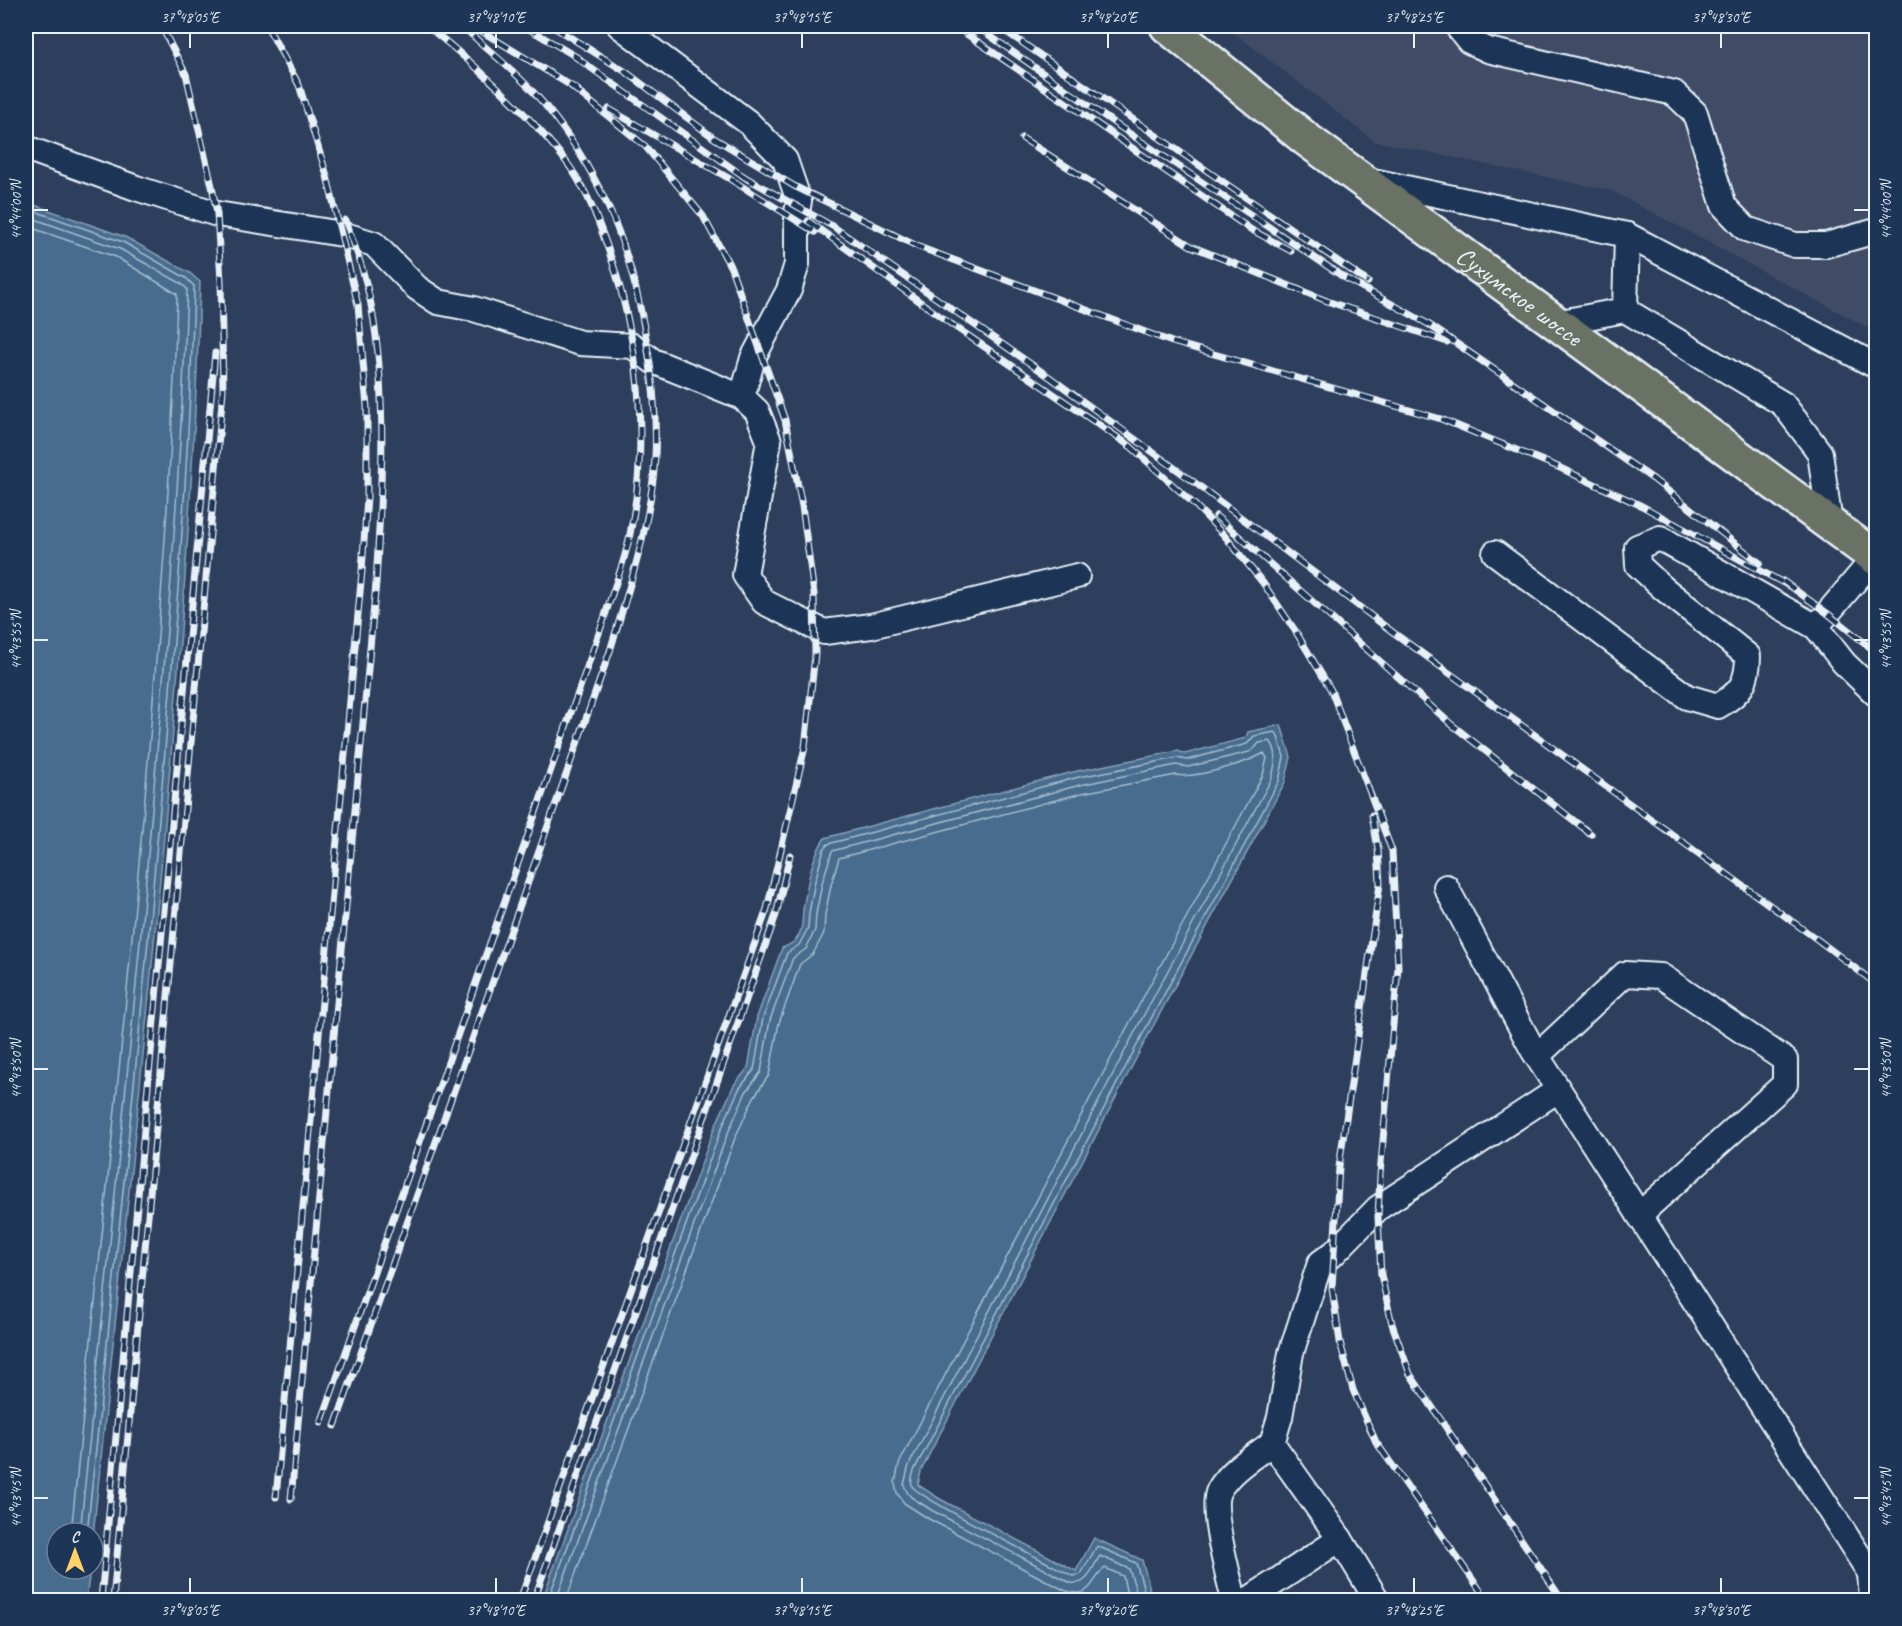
<svg xmlns="http://www.w3.org/2000/svg" width="1902" height="1626" font-family="Caveat,sans-serif">
	<rect width="100%" height="100%" fill="#2d3f5d"/>
	<filter id="ink" filterUnits="userSpaceOnUse"><feTurbulence type="fractalNoise" baseFrequency=".0167" numOctaves="2"/><feDisplacementMap in="SourceGraphic" scale="12" xChannelSelector="R" yChannelSelector="G"/><feConvolveMatrix kernelMatrix="1 2 1 2 8 2 1 2 1" color-interpolation-filters="sRGB"/></filter>
	<g filter="url(#ink)">
		<path fill="#404b65" d="M1225,26H1876V332L1612,191L1374,141Z"/>
		<g fill="#466c8e" stroke="#87a1b8" stroke-width="1.5">
			<path d="M26,202L125,237L190,273L200,282C196,436 185,590 172,743C150,1008 120,1272 93,1536V1533H57V1569H90L86,1600H26Z"/>
			<path d="M1281,725L1291,757L1285,782L1151,1030L929,1455L921,1471L918,1485L940,1499L1076,1571L1094,1538L1142,1560L1149,1585L1151,1600H542L714,1129L734,1085L748,1068L757,1017L782,948C786,946 792,944 795,941C803,932 802,921 803,910C807,887 811,857 825,838L1077,771L1178,751L1185,754L1246,738L1248,732Z"/>
		</g>
		<g fill="none" stroke-linecap="round" stroke-linejoin="round">
			<g stroke="#a7bcce" stroke-width="1.5">
				<path d="M26,208L123,242L186,278L194,286C190,437 179,588 166,738C144,1003 115,1268 87,1533"/>
				<path d="M26,216L120,249L182,284L187,289C182,440 171,590 158,740C136,1005 107,1269 80,1533"/>
				<path d="M26,226L116,257L177,294C173,442 162,589 150,737C128,1002 98,1268 71,1533"/>
				<path d="M548,1600L720,1132L739,1089L754,1070L763,1018L787,953L799,945L808,928L809,913L815,881L824,849L828,844L1079,777L1177,758L1187,760L1247,744L1254,736L1275,732L1277,734L1284,757L1279,781L1146,1028L924,1452C919,1461 909,1476 912,1486C915,1496 1054,1566 1073,1576L1081,1574L1097,1546L1136,1563L1143,1586L1145,1600"/>
				<path d="M556,1600L727,1135L746,1092L761,1072L770,1020L793,958L806,949L815,930L816,914L822,883L832,851L1080,785L1176,765L1188,767L1249,752L1255,748L1259,743L1270,741C1279,752 1275,764 1272,778L1139,1024L909,1465L904,1485L907,1492L911,1497L933,1511L1071,1583C1089,1586 1091,1568 1100,1556L1129,1569L1135,1587L1137,1600"/>
				<path d="M566,1600L735,1138L754,1097L769,1075L779,1023L800,964L813,954L824,933L825,915L831,885L839,858L1082,793L1176,775C1195,779 1247,763 1264,753L1267,758L1263,775L1131,1020L909,1444L899,1464L895,1483L897,1493L904,1503L929,1519L1064,1590C1092,1601 1091,1579 1105,1568L1123,1576L1128,1600"/>
			</g>
			<g stroke="#e8f1f8" stroke-width="28">
				<g id="minor">
					<path d="M620,26L749,123L785,160L799,201L797,213V264L789,290L753,358L742,397"/>
					<path d="M1457,26L1469,41L1488,50L1674,93L1695,113L1724,206L1746,229L1795,245H1826L1876,231"/>
					<path d="M26,148L136,188L217,214L342,234L374,244L417,288L438,302L474,309L580,343L633,346L653,361L742,397L757,411L769,441L745,575L764,602L824,632L871,626L1077,576"/>
					<path d="M1368,180L1627,235L1876,366"/>
					<path d="M1625,310L1627,235"/>
					<path d="M1556,323L1625,310L1783,404L1820,453L1830,524"/>
					<path d="M1495,553L1687,697L1718,706C1741,693 1748,682 1748,656L1663,588L1638,565L1637,547L1660,538L1816,627L1844,663L1876,694"/>
					<path d="M1816,627L1876,556"/>
					<path d="M1446,887L1533,1050L1870,1573L1876,1569"/>
					<path d="M1537,1056L1625,974L1661,976L1785,1060V1084L1639,1215"/>
					<path d="M1870,1573L1872,1600"/>
					<path d="M1234,1600C1229,1578 1209,1507 1219,1490C1230,1470 1255,1456 1272,1443"/>
					<path d="M1248,1600L1340,1539"/>
					<path d="M1377,1600L1340,1539L1272,1443L1280,1417L1291,1353L1320,1263L1334,1253L1378,1208L1558,1090"/>
				</g>
			</g>
			<g stroke="#e8f1f8" stroke-width="38">
				<g id="highway">
					<path id="s1" d="M1167,26L1306,139L1876,558"/>
				</g>
			</g>
			<use href="#minor" stroke="#1d3557" stroke-width="24"/>
			<use href="#highway" stroke="#6b7165" stroke-width="33"/>
			<g stroke="#e8f1f8" stroke-width="7">
				<g id="rail">
					<path d="M267,26L299,85L327,176L358,305L367,407V497L362,571L276,1497"/>
					<path d="M473,26L578,90"/>
					<path d="M524,26L580,59"/>
					<path d="M552,26L626,72L714,138L794,186L919,247L1172,342L1441,419L1558,467L1642,506L1789,586"/>
					<path d="M955,26L1250,229L1291,251"/>
					<path d="M976,26L1114,123L1345,278L1428,324L1653,479L1760,563"/>
					<path d="M998,26L1368,282"/>
					<path d="M574,56L749,180"/>
					<path d="M609,109L730,179L815,232"/>
					<path d="M1022,138L1191,246L1327,301L1447,342"/>
					<path d="M743,176L834,227L1051,378L1194,482L1394,633L1818,940L1876,984"/>
					<path d="M808,221L951,324L1130,446"/>
					<path d="M1129,445L1195,505L1224,535L1263,583L1296,632L1331,690L1392,851L1398,967L1380,1175L1378,1217L1381,1275L1392,1324L1410,1374L1562,1600"/>
					<path d="M1216,516L1451,724L1591,834"/>
					<path d="M1783,581L1827,613L1876,652"/>
					<path d="M1372,815L1378,849L1380,884L1339,1167L1332,1288L1340,1342L1353,1390L1376,1442L1487,1600"/>
					<path d="M321,1423L605,616C613,589 625,562 630,534C650,437 639,335 606,243C599,224 592,203 581,185C569,162 551,143 534,124C501,89 465,56 427,26"/>
					<path d="M335,1426L610,651C627,595 646,538 653,480C663,400 640,272 605,200C589,166 568,133 544,104C520,75 489,51 462,26"/>
					<path d="M291,1499L376,583C381,497 387,408 374,322C369,287 358,252 345,220"/>
					<path d="M101,1600L215,353"/>
					<path d="M113,1600L223,391L221,281L217,214L212,186L186,74L161,26"/>
					<path d="M520,1600L767,909L805,747L815,654L814,594L802,506L785,420L731,268L703,216L645,146L572,87"/>
					<path d="M534,1600L776,915L790,855"/>
				</g>
			</g>
			<use href="#rail" stroke="#1d3557" stroke-width="4.5" stroke-dasharray="14" stroke-linecap="butt"/>
		</g>
	</g>
	<path fill="none" stroke="#e8f1f8" stroke-width="2" d="M190,33V48M496,33V48M802,33V48M1108,33V48M1414,33V48M1721,33V48M33,210H48M1854,210H1869M33,640H48M1854,640H1869M33,1069H48M1854,1069H1869M33,1498H48M1854,1498H1869M190,1578V1593M496,1578V1593M802,1578V1593M1108,1578V1593M1414,1578V1593M1721,1578V1593"/>
	<g text-anchor="middle" stroke-width="4.5" stroke-linejoin="round" paint-order="stroke">
		<g font-size="26" fill="#e8f1f8" stroke="#1d3557">
			<text dy="9" stroke="none"><textPath href="#s1" startOffset="444">Сухумское шоссе</textPath></text>
		</g>
	</g>
	<rect width="1902" height="1626" fill="none" stroke="#1d3557" stroke-width="66"/>
	<g transform="translate(75 1551)"><circle r="28" fill="#1d3557" stroke="#6e8097" stroke-width="1.5"/>
	<path d="M0-4.5L10 22L0 15L-10 22Z" fill="#ffd166"/>
	<text y="-9" font-size="16" font-weight="bold" text-anchor="middle" fill="#e8f1f8">С</text>
	</g>
	<rect x="33" y="33" width="1836" height="1560" fill="none" stroke="#e8f1f8" stroke-width="2"/>
	<g font-size="15" text-anchor="middle" fill="#e8f1f8">
		<text x="190" y="22">37°48'05"E</text>
		<text x="496" y="22">37°48'10"E</text>
		<text x="802" y="22">37°48'15"E</text>
		<text x="1108" y="22">37°48'20"E</text>
		<text x="1414" y="22">37°48'25"E</text>
		<text x="1721" y="22">37°48'30"E</text>
		<text transform="translate(16 210) rotate(-90)" y="5">44°44'00"N</text>
		<text transform="translate(1886 210) rotate(-90)" y="5">44°44'00"N</text>
		<text transform="translate(16 640) rotate(-90)" y="5">44°43'55"N</text>
		<text transform="translate(1886 640) rotate(-90)" y="5">44°43'55"N</text>
		<text transform="translate(16 1069) rotate(-90)" y="5">44°43'50"N</text>
		<text transform="translate(1886 1069) rotate(-90)" y="5">44°43'50"N</text>
		<text transform="translate(16 1498) rotate(-90)" y="5">44°43'45"N</text>
		<text transform="translate(1886 1498) rotate(-90)" y="5">44°43'45"N</text>
		<text x="190" y="1615">37°48'05"E</text>
		<text x="496" y="1615">37°48'10"E</text>
		<text x="802" y="1615">37°48'15"E</text>
		<text x="1108" y="1615">37°48'20"E</text>
		<text x="1414" y="1615">37°48'25"E</text>
		<text x="1721" y="1615">37°48'30"E</text>
	</g>
</svg>
